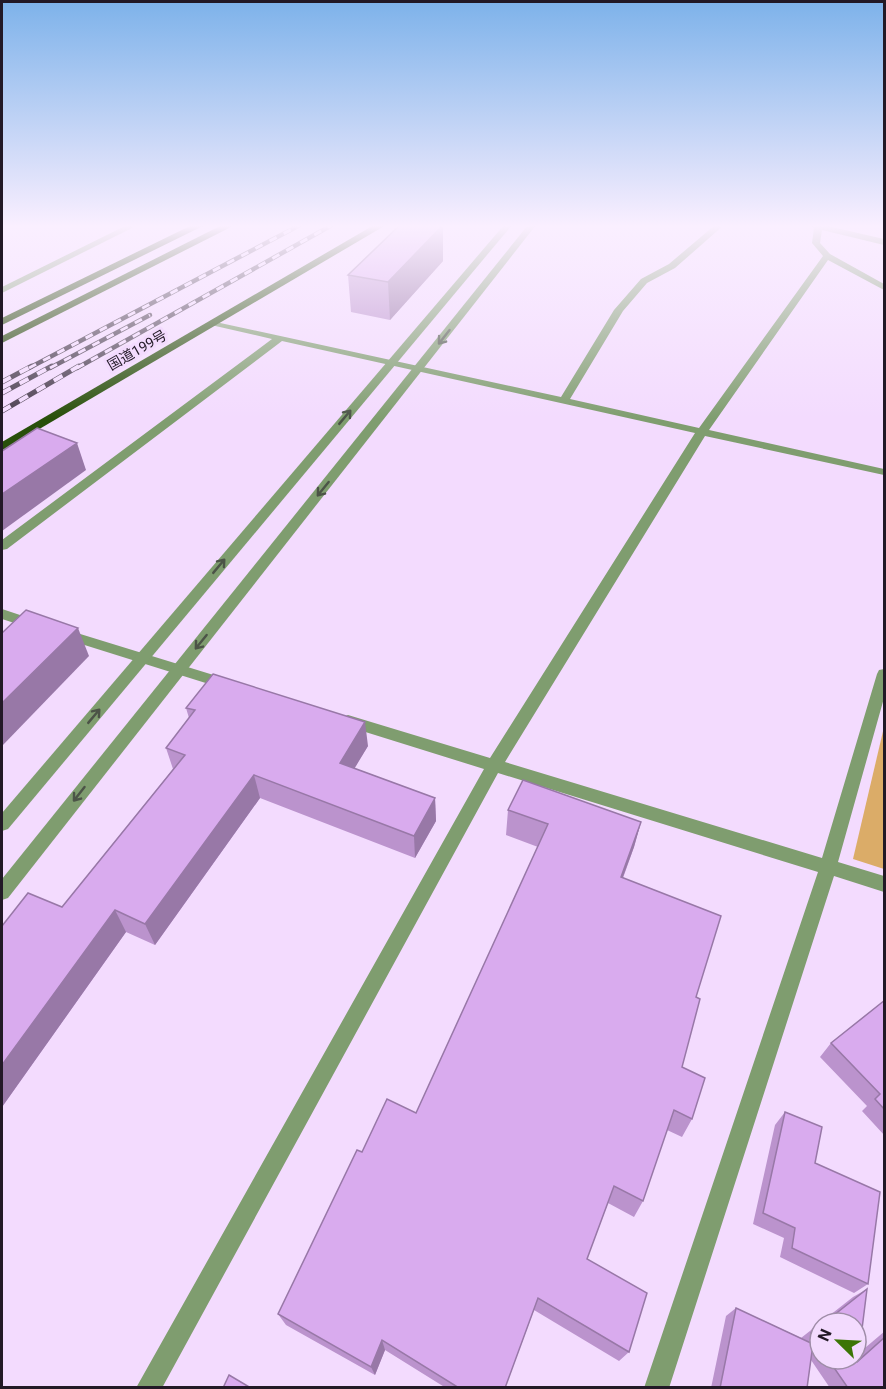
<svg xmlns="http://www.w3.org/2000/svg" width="886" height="1389" font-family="Roboto,'Noto Sans JP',sans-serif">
	<rect width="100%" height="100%" fill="#f3dbfe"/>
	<path fill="#dbac68" d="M884,727V869L853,859Z"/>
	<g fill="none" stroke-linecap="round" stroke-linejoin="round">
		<g fill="#7f9d6f" fill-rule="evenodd">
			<path d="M715,225H724L675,268L647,283L623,311L570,399L699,428L823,256L812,243L814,228L806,225H823L884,239V245L822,230L820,243L830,254L884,284V290L828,260L709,430L884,469V475L705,436L505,762L822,858L877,674L879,670L884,669V698L838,862L884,876V892L834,876L669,1388H644L818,872L498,773L162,1388H136L484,769L343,725L340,721L343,717L348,715L490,758L695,433L282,341L7,549L2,550V540L272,339L211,325V321L561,397L614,310L641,279L669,264Z"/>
			<path d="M2,609L41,622L43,625L36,630L2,619Z"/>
			<path d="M64,629L233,681L235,685L228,690L59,637L57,634Z"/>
		</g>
		<g fill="#7f9d6f" fill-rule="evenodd">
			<path d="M127,225H138L2,293V287Z"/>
			<path d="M504,225H512L8,829L2,831V813Z"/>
			<path d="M528,225H536L8,898L2,900V879Z"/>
		</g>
		<path fill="#284f0a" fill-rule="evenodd" d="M374,225H386L2,451V442Z"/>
		<g fill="#1f4201" fill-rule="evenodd">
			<path d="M192,225H205L2,325V318Z"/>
			<path d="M222,225H235L2,343V336Z"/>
		</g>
		<g stroke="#4a3e4f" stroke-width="4.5">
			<g id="rail-far1">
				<path d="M29,368L300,225"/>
				<path d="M50,368L150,315"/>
				<path d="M77,368L332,225"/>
			</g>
		</g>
		<g stroke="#4a3e4f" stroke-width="5">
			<g id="rail">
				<path d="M2,382L32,366"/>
				<path d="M2,393L52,366"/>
				<path d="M2,411L79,366"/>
			</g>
		</g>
		<use href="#rail-far1" stroke="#f3dbfe" stroke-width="3" stroke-dasharray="8" stroke-linecap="butt"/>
		<use href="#rail" stroke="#f3dbfe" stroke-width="4" stroke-dasharray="10" stroke-linecap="butt"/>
	</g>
	<g fill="#bb93cd" fill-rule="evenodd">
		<path d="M443,225V261L390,320L351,312L348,275Z"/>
		<path d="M186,708L368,746L354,768L435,798L436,821L415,858L260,798L155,945L126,932L2,1107V926L62,907L173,769L166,748L189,718Z"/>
		<path d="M508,810L641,822L634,847L623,878L696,997L682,1067L692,1119L682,1137L667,1130L643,1201L634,1217L608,1203L587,1259L629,1352L619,1361L534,1310L505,1388H446L385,1350L375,1375L286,1325L278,1314L416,1113L538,847L506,835Z"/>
		<path d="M885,1000V1136L862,1111L867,1106L820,1057L831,1043Z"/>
		<path d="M785,1112L815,1163L868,1284L854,1293L780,1257L784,1238L753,1224L775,1125Z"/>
		<path d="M867,1289L859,1353L885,1331V1388H830L811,1360L807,1388H711L726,1316L736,1308L801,1338L853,1297ZM820,1323H856V1359H820Z"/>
	</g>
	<g fill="#9878a7">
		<path d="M443,225V261L390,320L388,282Z"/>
		<path d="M77,443L86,470L2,531V494Z"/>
		<path d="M78,628L89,656L2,746V703Z"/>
		<path d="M365,722L368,746L344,786L340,763Z"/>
		<path d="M254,775L260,798L155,945L145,924Z"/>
		<path d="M435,798L436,821L415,858L414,836Z"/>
		<path d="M641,822L634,847L614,901L621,877Z"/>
		<path d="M115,910L126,932L2,1107V1065Z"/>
		<path d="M382,1340L385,1350L375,1375L371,1367Z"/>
	</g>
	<g fill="#d9abee" stroke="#9878a7" stroke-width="1.5">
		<path d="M400,225H443L388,282L348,275Z"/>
		<path d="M37,428L77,443L2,494V451Z"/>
		<path d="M26,610L78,628L2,703V633Z"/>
		<path d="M213,674L365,722L340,763L435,798L414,836L254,775L145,924L115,910L2,1065V926L28,893L62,907L185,755L166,748L195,710L186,708Z"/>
		<path d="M523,780L641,822L621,877L721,916L696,997L700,999L682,1067L705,1078L692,1119L674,1110L643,1201L614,1186L587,1259L647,1293L629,1352L538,1298L505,1388H459L382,1340L371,1367L278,1314L357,1150L362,1152L387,1099L416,1113L548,824L508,810Z"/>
		<path d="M885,1000V1110L875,1099L880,1094L831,1043Z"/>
		<path d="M785,1112L822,1127L815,1163L880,1192L868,1284L792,1248L795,1228L763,1213Z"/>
		<path d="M867,1289L858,1361L885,1337V1388H848L828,1359H856V1323H824Z"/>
		<path d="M736,1308L813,1344L807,1388H720Z"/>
		<path d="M820,1326V1347L811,1333Z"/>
		<path d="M229,1375L251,1388H223Z"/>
	</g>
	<defs><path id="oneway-shaft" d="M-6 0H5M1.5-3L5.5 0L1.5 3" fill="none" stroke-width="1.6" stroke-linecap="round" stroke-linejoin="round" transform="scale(1.5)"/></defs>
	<g stroke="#4c5447">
		<use href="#oneway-shaft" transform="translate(444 337) rotate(128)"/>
		<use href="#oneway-shaft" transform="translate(345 417) rotate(-50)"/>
		<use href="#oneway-shaft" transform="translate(323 489) rotate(129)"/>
		<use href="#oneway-shaft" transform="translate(219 566) rotate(-50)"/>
		<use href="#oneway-shaft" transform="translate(201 642) rotate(129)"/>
		<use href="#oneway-shaft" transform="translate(94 716) rotate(-50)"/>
		<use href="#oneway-shaft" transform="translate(79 794) rotate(128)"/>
	</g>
	<linearGradient id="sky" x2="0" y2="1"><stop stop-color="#7db2ea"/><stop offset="0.54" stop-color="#faefff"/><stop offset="1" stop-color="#faefff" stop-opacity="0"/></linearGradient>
	<rect width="886" height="419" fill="url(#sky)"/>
	<g text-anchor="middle" stroke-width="6" stroke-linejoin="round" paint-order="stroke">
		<g font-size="14" fill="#221926" stroke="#f3dbfe">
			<text transform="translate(137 350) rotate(-30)" y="5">国道199号</text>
		</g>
	</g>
	<rect width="886" height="1389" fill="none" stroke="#221926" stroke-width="6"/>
	<g transform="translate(838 1341) rotate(294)"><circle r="28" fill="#f3dbfe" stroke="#9f8da8" stroke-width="1.5"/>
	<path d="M0-4.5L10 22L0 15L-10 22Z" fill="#3c7506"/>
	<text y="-9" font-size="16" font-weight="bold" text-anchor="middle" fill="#221926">N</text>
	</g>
</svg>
